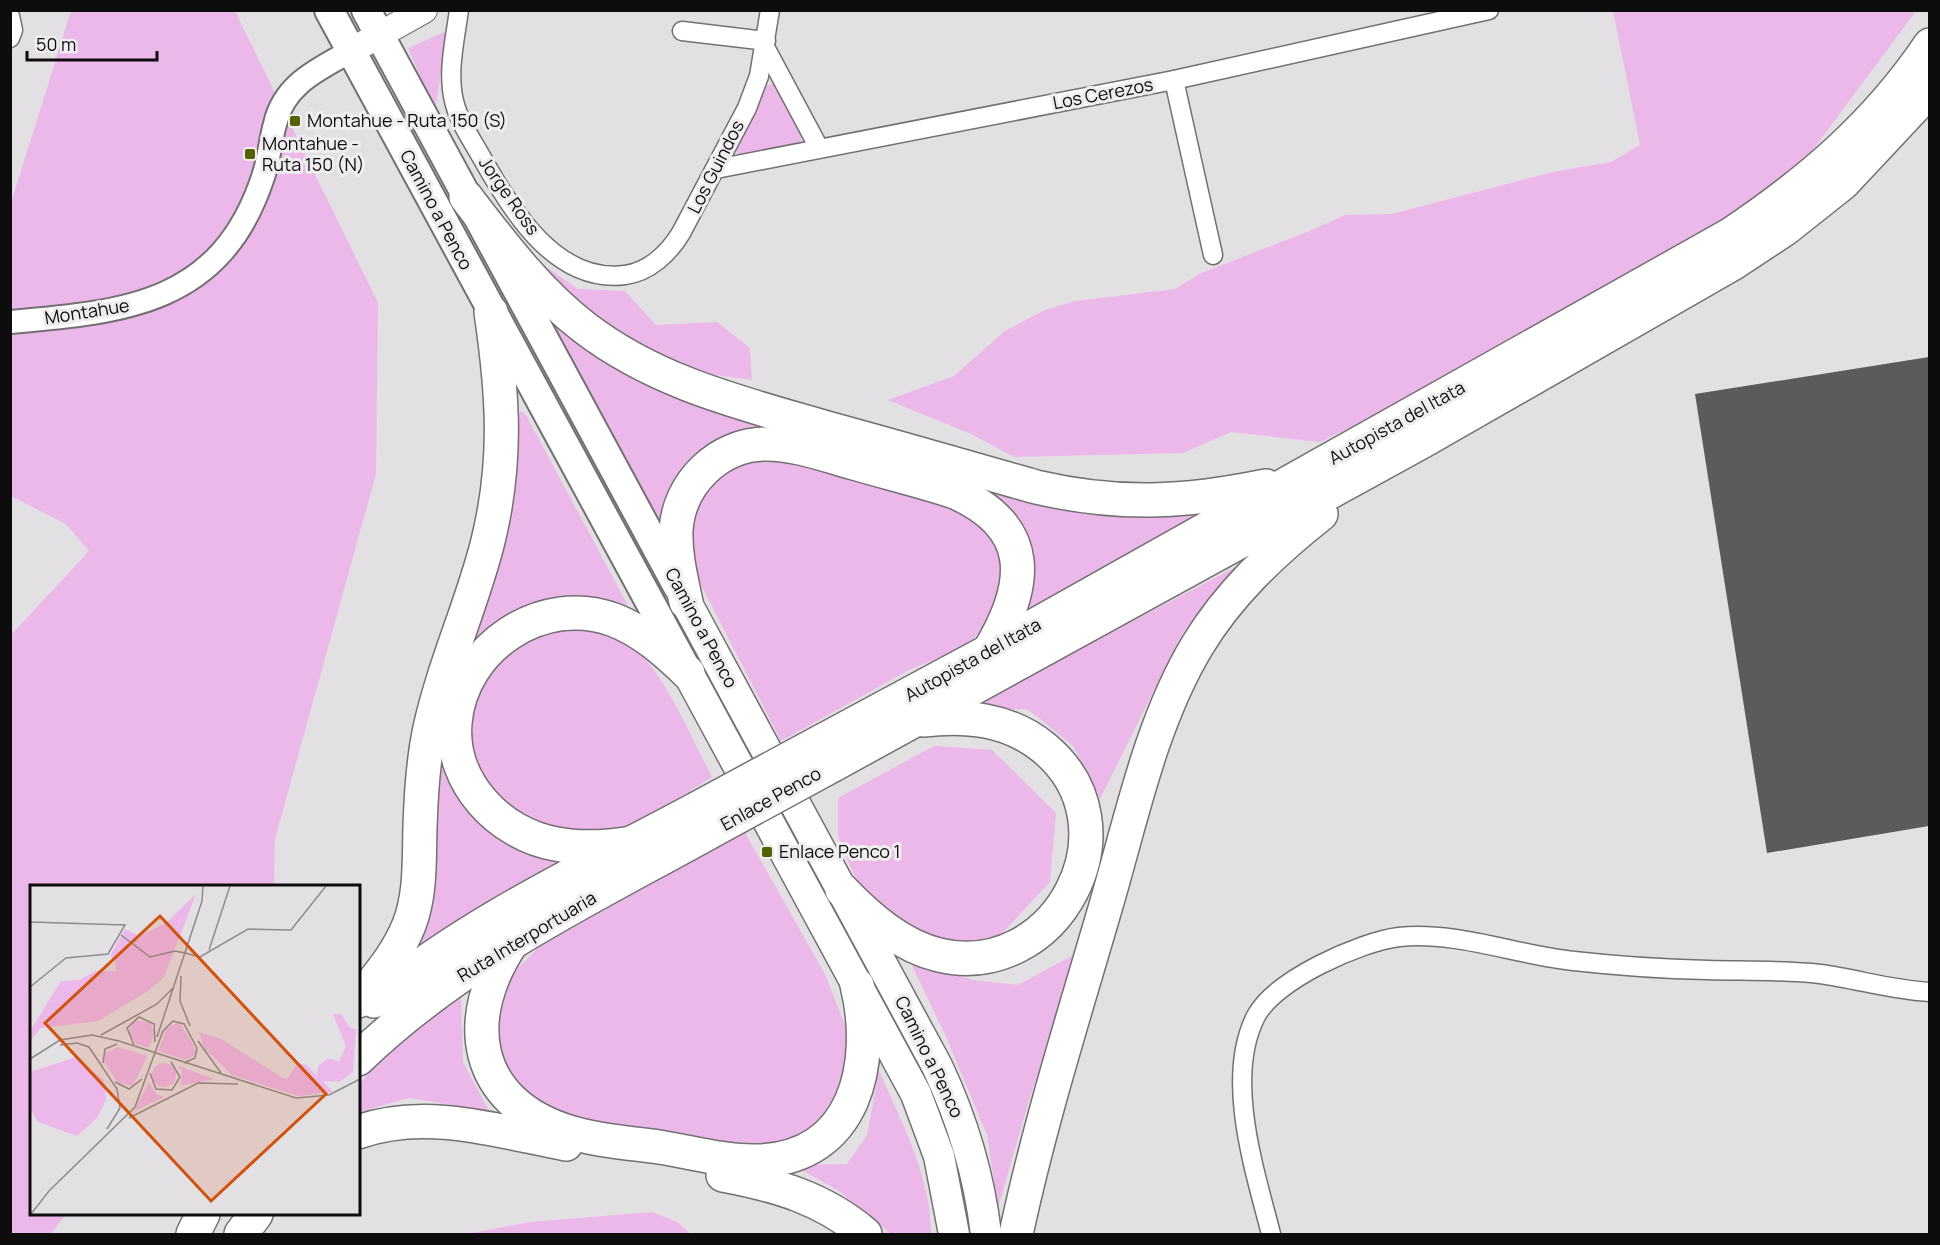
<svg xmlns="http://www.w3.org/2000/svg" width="1940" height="1245" font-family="Manrope,sans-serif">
	<rect width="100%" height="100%" fill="#e3e0e3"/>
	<g fill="#ecb8ea">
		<path d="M71,11H235L378,303L376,474L275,839L274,886H32V1214H66L51,1234H11V635L89,551L66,524L11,496V203Z"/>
		<path d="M1613,11H1916L1798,170L1711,230L1410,399L1320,442L1231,432L1183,453L1014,457L971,434L888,400L954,376L1005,331L1045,310L1076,301L1175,289L1199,274L1312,230L1345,215L1392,214L1553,172L1611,162L1640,145Z"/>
		<path d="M447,31L435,112L408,48Z"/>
		<path d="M776,83L801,137V146L740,155L735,151L766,86Z"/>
		<path d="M513,234L545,266L578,289L625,291L656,325L717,322L750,348L752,380L687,371L584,314Z"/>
		<path d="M547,318L801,434L760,432L665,536Z"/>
		<path d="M521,411L526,415L633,615L619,610L461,661L517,419Z"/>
		<path d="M756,453L959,508L995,537L1006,581L984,629L962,648L909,670L781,741L698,579L689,553L699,488Z"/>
		<path d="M975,485L1199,509L1207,514L1034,608H1029Z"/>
		<path d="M1243,563L1182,634L1100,799L1074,747L1043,721L1026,709H978L976,704Z"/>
		<path d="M579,628C599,632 618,636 635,649C665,674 693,741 712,777L641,822L602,836L533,827L481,782L466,736L467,721L488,670L534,635Z"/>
		<path d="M435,742L493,833L511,845L556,860L557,863L412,956Z"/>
		<path d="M934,746L992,750L1056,813L1050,882L995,941L929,942L859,887L838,837V798Z"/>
		<path d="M744,831L825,974L848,1033V1078L816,1127L763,1150L562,1118L513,1084L492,1037L505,986L514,972L538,948Z"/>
		<path d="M1081,951L1030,1097L998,1208L987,1135L947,1039L909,959L972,980L1018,985Z"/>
		<path d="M461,995L463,1062L489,1111L409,1098L359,1112V1085L378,1062Z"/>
		<path d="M879,1071C901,1120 932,1180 931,1234H891L839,1191L793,1165L847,1164L867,1135Z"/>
		<path d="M652,1212L677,1222L691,1234H467L530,1222Z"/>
	</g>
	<path fill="#5c5a5c" d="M1929,357V826L1767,853L1695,394Z"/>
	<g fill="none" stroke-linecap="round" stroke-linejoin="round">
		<g stroke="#727072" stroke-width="21">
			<g id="minor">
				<path d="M459,10C455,40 447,72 454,101C459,122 472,140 482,158C511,210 556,284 625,275C649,272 669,253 681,233L747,108L759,76L770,10"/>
				<path d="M10,16L13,30L10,38"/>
				<path d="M682,31L766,41"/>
				<path d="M765,47L819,148"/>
				<path d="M1174,80L1213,255"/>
				<path d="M716,169L1174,80L1489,10"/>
				<path d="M1271,1234C1255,1171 1224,1078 1256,1016C1275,980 1359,942 1399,937C1457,931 1516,955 1574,961C1618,966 1664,969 1708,970C1745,971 1783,970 1820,974C1857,979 1892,990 1930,992"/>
			</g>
		</g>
		<g stroke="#727072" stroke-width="26">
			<path id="tertiary" d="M10,322C126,312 221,304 263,177C269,160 270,142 275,124C284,84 319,69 351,51"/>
		</g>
		<g stroke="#727072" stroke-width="28">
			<path id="secondary" d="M351,51L424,10"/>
		</g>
		<g stroke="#727072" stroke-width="32">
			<g id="primary">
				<path d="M329,10L683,663"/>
				<path d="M366,10L678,587"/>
			</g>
		</g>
		<g stroke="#727072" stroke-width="33">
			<g id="trunk">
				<path d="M686,602L937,1066C963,1121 979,1174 986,1234"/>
				<path d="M688,673L916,1094L939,1156L954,1234"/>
			</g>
		</g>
		<g stroke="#727072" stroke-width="36">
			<g id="motorway">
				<path d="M466,197C502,244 538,292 585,328C657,383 741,403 827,428C897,447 966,467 1036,487C1118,506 1184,503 1266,486"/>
				<path d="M686,602C681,578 675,554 676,530C679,483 719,444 766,444C796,444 825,455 854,463C888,473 922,481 955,492C1036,528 1028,586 989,651"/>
				<path d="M820,742L989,651L1730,235C1809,182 1876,125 1930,45"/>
				<path d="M833,765L1423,441L1732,264L1785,229L1843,183L1930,90"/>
				<path d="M633,843C608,847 582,849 556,844C499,834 450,782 455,723C461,647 543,593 614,620C643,631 666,652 688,673"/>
				<path d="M842,890C869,918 901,946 939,955C1056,983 1141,826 1043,747C1008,719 966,715 923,720"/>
				<path d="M513,941C460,1018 472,1102 569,1132C598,1141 629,1143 659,1147C691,1152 725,1162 758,1161C856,1158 876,1063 857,985"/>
				<path d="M358,1001C378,976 397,955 409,925C421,894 419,860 420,827C421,794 423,760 430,728C444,665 471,607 487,545C508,463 503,394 491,312"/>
				<path d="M374,1001C471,921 586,868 696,809"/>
				<path d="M358,1059C459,961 587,900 708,833"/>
				<path d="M358,1132C426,1108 498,1131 566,1144"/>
				<path d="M723,1175C776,1185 823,1198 865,1234"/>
				<path d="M193,1234L203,1214"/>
				<path d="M241,1234L256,1214"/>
				<path d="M1016,1234C1040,1122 1075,1012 1107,902C1132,816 1151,723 1197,646C1229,593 1273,552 1321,514"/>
			</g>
		</g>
		<use href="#minor" stroke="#fff" stroke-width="18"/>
		<use href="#tertiary" stroke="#fff" stroke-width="22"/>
		<use href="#secondary" stroke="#fff" stroke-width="26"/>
		<use href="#primary" stroke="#fff" stroke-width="28"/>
		<use href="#trunk" stroke="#fff" stroke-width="30"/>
		<use href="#motorway" stroke="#fff" stroke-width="33"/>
		<g stroke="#727072" stroke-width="36" stroke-linecap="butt">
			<g id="motorway-bridge">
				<path d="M696,809L820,742"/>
				<path d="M708,833L833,765"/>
			</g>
		</g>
		<use href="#motorway-bridge" stroke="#fff" stroke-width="33"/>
	</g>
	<g fill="#546100" stroke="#f0edf0" stroke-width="2">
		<rect x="289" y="115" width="12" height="12" rx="3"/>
		<rect x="244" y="148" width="12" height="12" rx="3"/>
		<rect x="761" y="846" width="12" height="12" rx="3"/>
	</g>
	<g text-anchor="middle" stroke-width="6" stroke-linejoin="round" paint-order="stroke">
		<g font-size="18" fill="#0e0d0e" stroke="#f0edf0">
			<text transform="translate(1103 94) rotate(-11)" y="6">Los Cerezos</text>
			<text transform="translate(716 167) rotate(-63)" y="6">Los Guindos</text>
			<text transform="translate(509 196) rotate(55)" y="6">Jorge Ross</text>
			<text transform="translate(436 210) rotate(62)" y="6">Camino a Penco</text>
			<text transform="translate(87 312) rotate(-9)" y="6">Montahue</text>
			<text transform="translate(1397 423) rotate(-29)" y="6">Autopista del Itata</text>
			<text transform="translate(701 628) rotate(62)" y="6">Camino a Penco</text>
			<text transform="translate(973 660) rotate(-29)" y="6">Autopista del Itata</text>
			<text transform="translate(771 799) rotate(-29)" y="6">Enlace Penco</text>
			<text transform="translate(527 937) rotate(-31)" y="6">Ruta Interportuaria</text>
			<text transform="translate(929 1057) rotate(64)" y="6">Camino a Penco</text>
		</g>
		<g font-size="18" fill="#0e0d0e" stroke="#f0edf0" text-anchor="start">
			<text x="307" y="127">Montahue - Ruta 150 (S)</text>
			<text x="262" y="150">Montahue -<tspan x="262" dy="21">Ruta 150 (N)</tspan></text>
			<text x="779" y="858">Enlace Penco 1</text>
		</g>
	</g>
	<g transform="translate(30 885)">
		<rect width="330" height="330" fill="#e3e0e3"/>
		<path d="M166,9L134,92L118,106L68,136L11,143L0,156V146L31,96L50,95L65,86H86L85,75L80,71L95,44L109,51L136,38ZM303,129H311L319,142L326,144L323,187L309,197L293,196L303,207L268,211L202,190L174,163L169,147L191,154L253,193L257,194L268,178L277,180L287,191L288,181L299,173L309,177L316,161ZM105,135L121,138L124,149L119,163L106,159L98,147ZM149,137L164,161L165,170L156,175L128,166L137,143ZM88,162L117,171L103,201L88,198L74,177L75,168ZM46,172L74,195L76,215L67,233L47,251L8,237L0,224V187ZM122 190a12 12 0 1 1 24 0a12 12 0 1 1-24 0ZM148,182L149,181L184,194L150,201L152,186ZM119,197L126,209L135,212L104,226Z" fill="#ecb8ea"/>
		<path fill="none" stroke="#8e8c8e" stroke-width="1.5" d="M0,37L95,40L78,69L36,73L0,102M91,50L120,72L145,66L155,68M179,65L200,1M155,68L170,72L218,44L261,45L296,1M151,91L150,116L160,141M71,150L127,119L143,103M127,152L172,16L173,1M168,156L191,188M30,160L47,158L59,162L87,204L90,223L77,244M104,160L97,143L109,132L124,139L125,157M0,174L30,155L62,150L89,156L266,213L299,210L330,194M73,178L75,164L87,159M120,188L126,204L142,205L150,192L141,177M85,197L99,204L112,194M99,233L168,198L208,199M1,329L19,306L105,222L133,146L143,136L154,139L167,163L165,173L154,178"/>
		<path fill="#d2510c" fill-opacity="0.15" stroke="#d2510c" stroke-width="3" d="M130,31L296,209L181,316L15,138Z"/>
		<rect width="330" height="330" fill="none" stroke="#0e0d0e" stroke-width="3"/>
	</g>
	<rect width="1940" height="1245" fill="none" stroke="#0e0d0e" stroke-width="24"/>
	<path d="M27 51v9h130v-9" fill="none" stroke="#0e0d0e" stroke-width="3"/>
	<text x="36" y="51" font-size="18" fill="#0e0d0e" stroke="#f0edf0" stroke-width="4.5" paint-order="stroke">50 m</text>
</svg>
